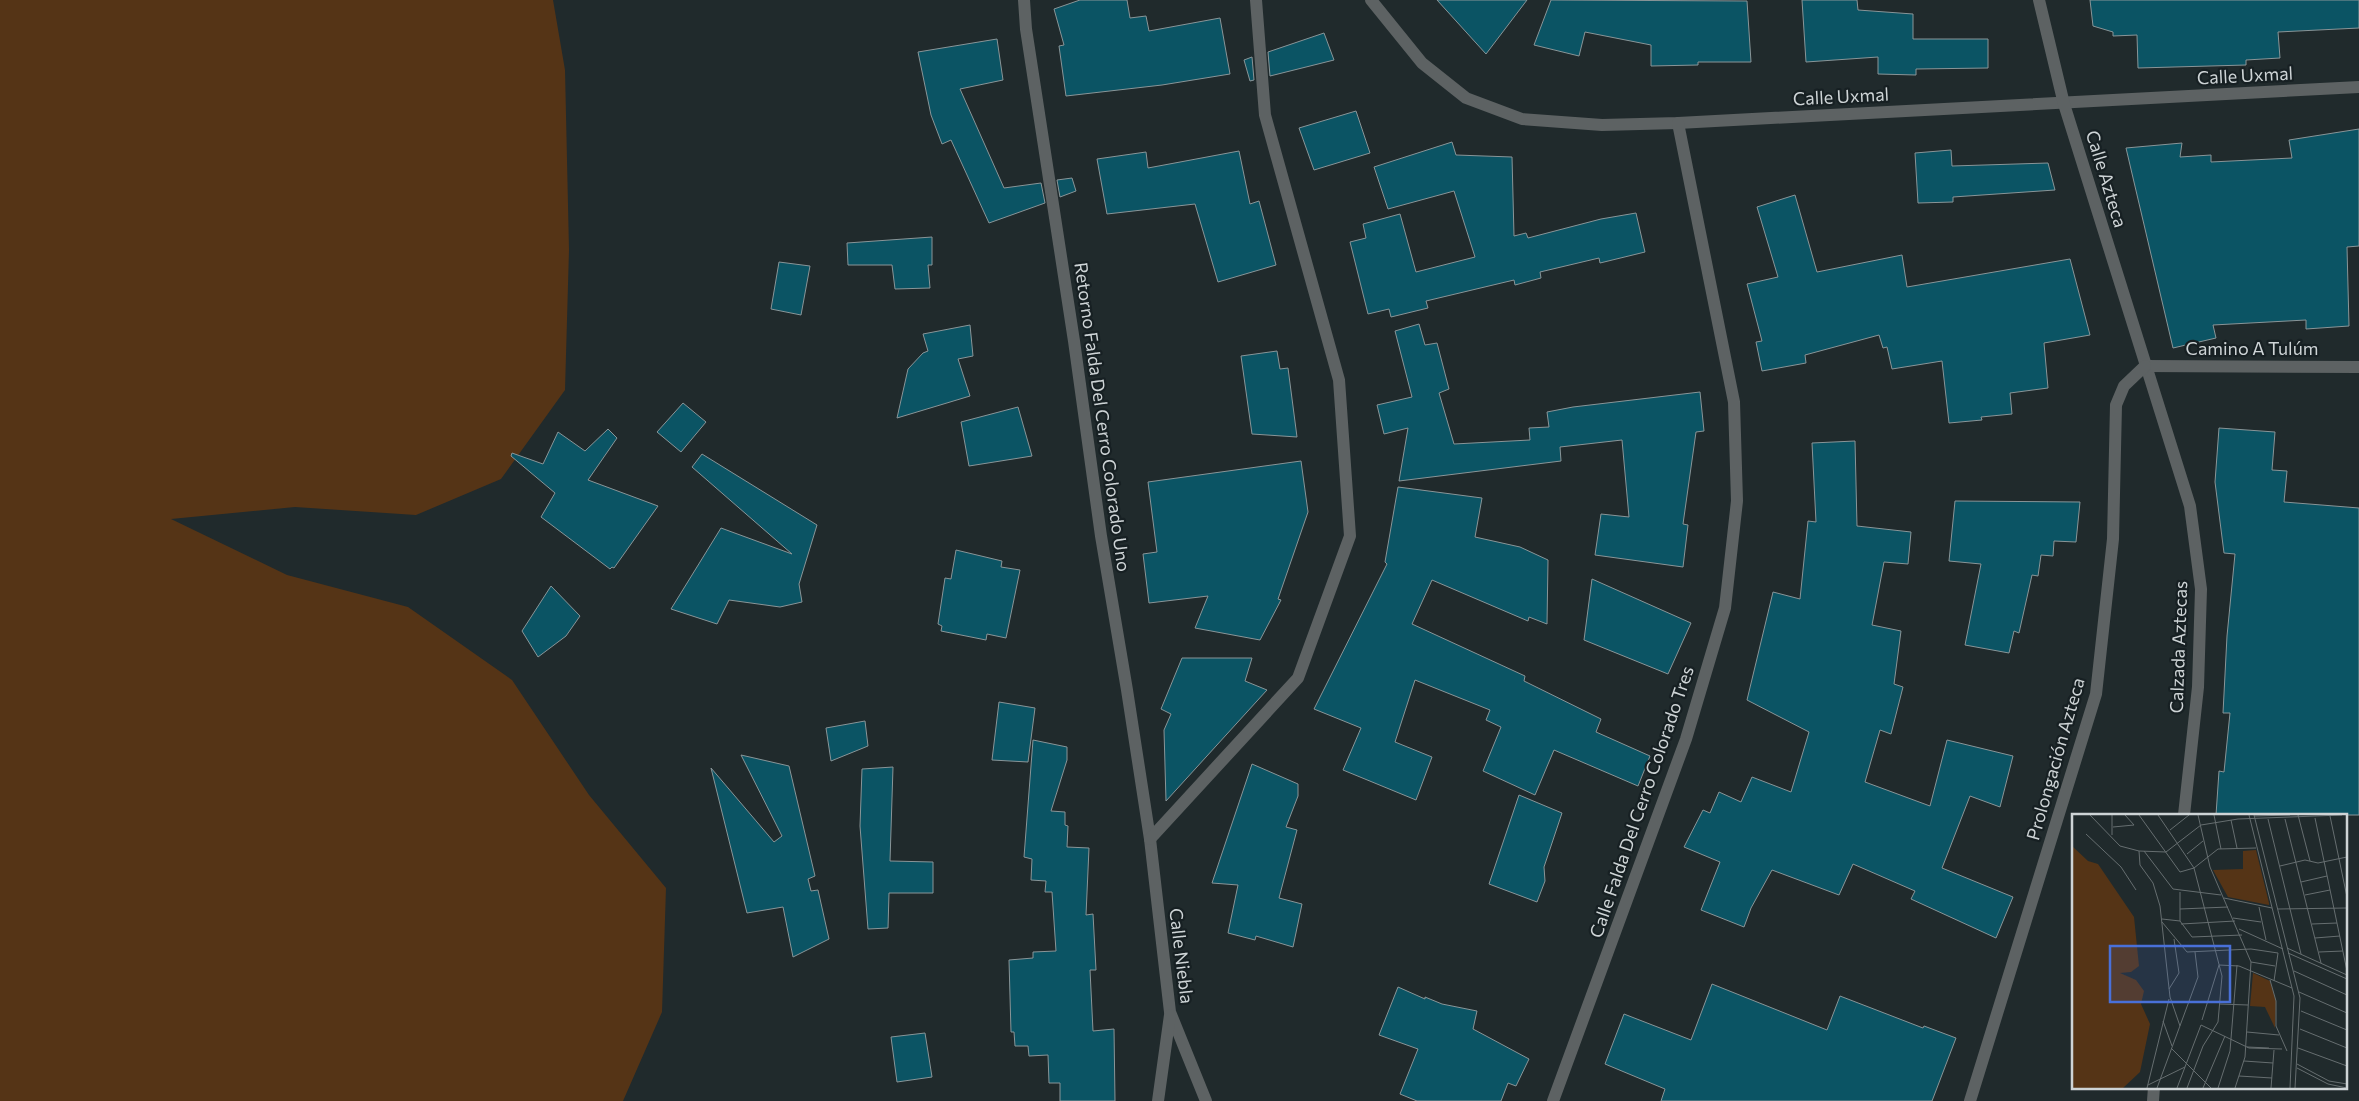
<svg xmlns="http://www.w3.org/2000/svg" width="2359" height="1101" font-family="Commissioner,sans-serif">
	<rect width="100%" height="100%" fill="#202a2c"/>
	<path fill="#553416" d="M0,0H553L565,70L569,250L565,390L501,479L416,515L295,507L171,519L287,575L408,607L512,680L589,795L666,888L662,1012L623,1101H0Z"/>
	<g fill="#0b5464" stroke="#899598">
		<path d="M1080,0H1127L1130,18L1146,16L1149,31L1220,18L1230,74L1162,85L1066,96L1059,46L1064,45L1054,9Z"/>
		<path d="M1437,0H1527L1486,54Z"/>
		<path d="M1551,0L1747,1L1751,62H1698V65L1651,66V45L1585,32L1579,56L1534,45Z"/>
		<path d="M1802,0H1857L1858,10L1913,14V39H1988V68L1916,69V75L1878,74V57L1806,62Z"/>
		<path d="M2090,0H2359V28L2278,32L2280,58L2246,60V65L2138,68L2137,35L2113,36V32L2093,26Z"/>
		<path d="M1324,33L1334,60L1270,76L1268,52Z"/>
		<path d="M997,39L1003,80L960,89L1004,188L1041,183L1045,203L989,223L951,140L942,144L931,115L918,52Z"/>
		<path d="M1252,57L1254,80L1250,81L1244,60Z"/>
		<path d="M1356,111L1370,153L1314,170L1299,128Z"/>
		<path d="M2359,129V246L2347,247L2349,326L2306,329V320L2213,325L2216,338L2173,348L2126,148L2182,143L2180,157L2211,155V162L2292,158L2289,140Z"/>
		<path d="M1452,142L1456,155L1512,157L1514,236L1526,233L1528,238L1601,219L1636,213L1645,252L1600,263L1599,258L1540,272L1541,278L1515,285L1514,280L1426,301L1428,308L1391,317L1389,309L1368,314L1350,242L1366,238L1363,224L1400,214L1416,272L1475,257L1454,191L1388,209L1374,167Z"/>
		<path d="M1951,150L1952,166L2048,163L2055,190L1953,197V202L1918,203L1915,153Z"/>
		<path d="M1239,151L1250,204L1259,201L1276,265L1218,282L1195,204L1107,214L1097,159L1146,152L1148,168Z"/>
		<path d="M1072,178L1076,191L1060,197L1057,180Z"/>
		<path d="M1795,195L1817,272L1902,255L1907,287L2070,259L2090,335L2044,343L2048,388L2010,393L2012,414L1981,417L1982,420L1949,423L1942,361L1892,369L1887,347L1883,348L1879,335L1805,355L1806,363L1762,371L1756,342L1762,341L1747,284L1778,277L1757,207Z"/>
		<path d="M932,237V265H928L930,288L895,289L892,265H848L847,243Z"/>
		<path d="M779,262L810,266L801,315L771,309Z"/>
		<path d="M1419,324L1425,345L1437,343L1449,389L1439,393L1454,444L1530,440L1529,428L1549,427L1547,412L1573,407L1700,392L1704,431L1696,432L1683,524L1688,525L1683,567L1595,555L1601,514L1629,517L1622,440L1560,447L1561,461L1399,481L1408,428L1384,434L1377,405L1412,397L1395,331Z"/>
		<path d="M970,325L973,356L958,359L970,396L897,418L908,369L923,353L928,351L923,334Z"/>
		<path d="M1277,351L1280,369L1288,368L1297,437L1252,434L1241,356Z"/>
		<path d="M683,403L706,422L681,452L657,432Z"/>
		<path d="M1018,407L1032,456L969,466L961,422Z"/>
		<path d="M2219,428L2275,432L2272,470L2287,471L2284,502L2359,508V815H2216L2219,771L2224,772L2230,713H2223L2227,636L2235,554L2224,553L2215,482Z"/>
		<path d="M608,429L617,438L588,480L658,506L614,568L612,567L610,569L541,517L555,493L511,456L512,453L543,464L558,432L585,451Z"/>
		<path d="M1855,441L1857,526L1911,532L1908,564L1884,562L1872,625L1901,631L1894,684L1903,687L1891,734L1880,730L1865,782L1930,806L1947,740L2013,756L2000,807L1970,796L1942,868L2013,897L1996,938L1911,899L1915,891L1853,864L1839,895L1772,870L1751,908L1744,927L1701,910L1720,862L1684,847L1703,810L1710,813L1719,792L1741,802L1752,777L1791,792L1809,732L1747,700L1773,592L1800,599L1808,521L1816,522L1812,443Z"/>
		<path d="M702,454L817,525L799,584L802,602L780,607L729,600L717,624L671,609L721,528L792,554L692,467Z"/>
		<path d="M1301,461L1308,512L1278,599L1281,600L1260,640L1195,628L1208,596L1149,603L1143,554L1157,552L1148,482Z"/>
		<path d="M1398,487L1482,498L1475,537L1520,547L1548,560L1547,624L1529,617L1528,621L1432,580L1412,624L1525,676L1524,681L1601,719L1596,732L1650,756L1638,786L1554,750L1535,795L1483,771L1501,727L1486,720L1490,710L1415,680L1395,742L1432,757L1416,800L1343,770L1361,728L1314,709L1387,564L1385,562Z"/>
		<path d="M1955,501L2080,502L2076,542L2054,541L2053,556L2041,555L2038,576L2032,575L2019,633L2014,631L2009,653L1965,645L1981,564L1949,561Z"/>
		<path d="M956,550L1002,561L1001,567L1020,570L1006,638L987,634L986,640L941,631L942,626L938,624L945,578L951,579Z"/>
		<path d="M1592,579L1691,623L1668,674L1584,640Z"/>
		<path d="M551,586L580,616L566,636L538,657L522,631Z"/>
		<path d="M1182,658H1252L1245,681L1267,690L1166,801L1164,730L1171,714L1161,709Z"/>
		<path d="M999,702L1035,708L1028,762L992,760Z"/>
		<path d="M865,721L868,746L831,761L826,728Z"/>
		<path d="M1033,740L1067,747V760L1051,811L1065,812V825L1068,826L1067,847L1089,848L1086,915L1093,914L1096,970H1090L1093,1031L1114,1029L1115,1101H1060V1083H1049L1048,1055L1029,1056L1028,1046H1015L1014,1032H1011L1009,960L1033,958V952L1056,951L1052,892H1045L1046,881L1031,880L1032,859L1024,857Z"/>
		<path d="M741,755L789,766L815,876L808,879L811,891L818,890L829,939L793,957L783,907L747,913L711,768L774,842L782,836Z"/>
		<path d="M1252,764L1298,784V796L1286,827L1297,830L1279,898L1302,904L1293,947L1256,936L1255,940L1228,933L1238,885L1212,883Z"/>
		<path d="M893,767L890,861L933,862V893H889L888,928L868,929L860,826L862,769Z"/>
		<path d="M1519,795L1562,813L1544,867L1545,881L1537,902L1489,884Z"/>
		<path d="M1712,984L1827,1030L1840,996L1923,1028L1924,1026L1956,1038L1932,1101H1661L1665,1089L1605,1064L1624,1014L1691,1040Z"/>
		<path d="M1398,987L1425,999V997L1442,1004L1477,1011L1473,1029L1529,1059L1516,1086L1508,1083L1501,1101H1417L1400,1094L1418,1049L1379,1035Z"/>
		<path d="M925,1033L932,1077L897,1082L891,1037Z"/>
	</g>
	<g fill="none" stroke-linecap="round" stroke-linejoin="round">
		<g stroke="#5d6263" stroke-width="12">
			<path d="M1024,0L1026,29L1074,341L1101,536L1127,690L1150,839L1170,1012L1206,1101"/>
			<path d="M1371,0L1422,63L1466,98L1522,119L1602,125L1678,123L2359,87"/>
			<path d="M2039,0L2064,104L2190,506L2201,589L2198,687L2184,815"/>
			<path d="M2145,366L2359,367"/>
			<path d="M1150,839L1298,678L1350,536L1339,380L1265,115L1256,0"/>
			<path d="M1158,1101L1170,1015"/>
			<path d="M1553,1101L1686,739L1725,608L1737,501L1734,402L1678,123"/>
			<path d="M1970,1101L2096,694L2113,539L2116,405L2124,386L2145,366"/>
			<path d="M2153,1101L2154,1087"/>
		</g>
	</g>
	<g text-anchor="middle" stroke-width="4.5" stroke-linejoin="round" paint-order="stroke">
		<g font-size="18" fill="#ced4d6" stroke="#172023">
			<text transform="translate(2245 76) rotate(-3)" y="6">Calle Uxmal</text>
			<text transform="translate(1841 97) rotate(-3)" y="6">Calle Uxmal</text>
			<text transform="translate(2106 179) rotate(73)" y="6">Calle Azteca</text>
			<text x="2252" y="355">Camino A Tulúm</text>
			<text transform="translate(1102 417) rotate(82)" y="6">Retorno Falda Del Cerro Colorado Uno</text>
			<text transform="translate(2179 647) rotate(-88)" y="6">Calzada Aztecas</text>
			<text transform="translate(2056 759) rotate(-74)" y="6">Prolongación Azteca</text>
			<text transform="translate(1642 802) rotate(-71)" y="6">Calle Falda Del Cerro Colorado Tres</text>
			<text transform="translate(1181 956) rotate(83)" y="6">Calle Niebla</text>
		</g>
	</g>
	<g transform="translate(2072 814)">
		<rect width="275" height="275" fill="#202a2c"/>
		<path d="M0,32L16,47L26,50L62,103L67,152L59,158L48,159L64,166L72,177L69,190L78,210L68,258L51,274H0ZM184,36L197,89V91L156,83L141,56L171,55V37ZM181,159L198,167L204,187L203,214L193,193L178,192Z" fill="#553416"/>
		<path fill="none" stroke="#666e70" stroke-width="1" d="M18,1L48,32L67,37L94,38L129,11M40,1V21M67,1L108,58L122,54L146,35L184,34M86,1L122,54L150,162L146,208L131,232L115,274M126,1L138,53L179,148L173,243L163,274M142,1L149,35M177,1L222,182L218,274M182,1L228,184L223,274M226,1L238,47M182,2L218,1M258,2L275,83M243,4L275,157M196,5L229,140M213,5L249,149M159,6L165,34M129,11L166,5L270,1M41,13L62,11L53,1M98,16L117,1M14,20L49,53L64,76M67,37L68,51L81,69L88,92L98,183L108,212M72,37L101,75L149,81M115,40L131,27M208,52L233,46L246,49L275,43M229,68L255,62M233,81L258,76M152,84L200,94M187,93L194,126M108,95L156,93M206,95L275,94M161,104L189,108M90,105L108,107L120,123L170,121M108,107V78M90,108L115,138L179,135L206,139M109,110L163,107M240,110L265,109M167,115L211,135M243,124L268,122M215,134L275,161M247,138L271,137M216,139L275,165M179,148L203,152M147,151L167,152L220,174M222,157L275,181M198,166L204,187V212L215,237M202,167L206,139M97,175L107,159L102,125M227,178L275,199M147,190L176,191M229,197L275,216M130,206L147,151M91,207L100,232M228,215L275,234M175,218L207,221M175,233L197,234M99,234L139,274M226,234L275,252M172,247L201,249M225,250L257,267L275,270M225,254L256,270L275,274M167,262L200,264M76,271L113,253M75,274L97,185M85,274L126,163L123,138M105,274L129,211L177,234L210,235M131,274L153,222M146,274L158,237L165,151M199,274L202,236"/>
		<path fill="#4970d8" fill-opacity="0.15" stroke="#4970d8" stroke-width="2.5" d="M38,132H158V188H38Z"/>
		<rect width="275" height="275" fill="none" stroke="#ced4d6" stroke-width="2.5"/>
	</g>
</svg>
